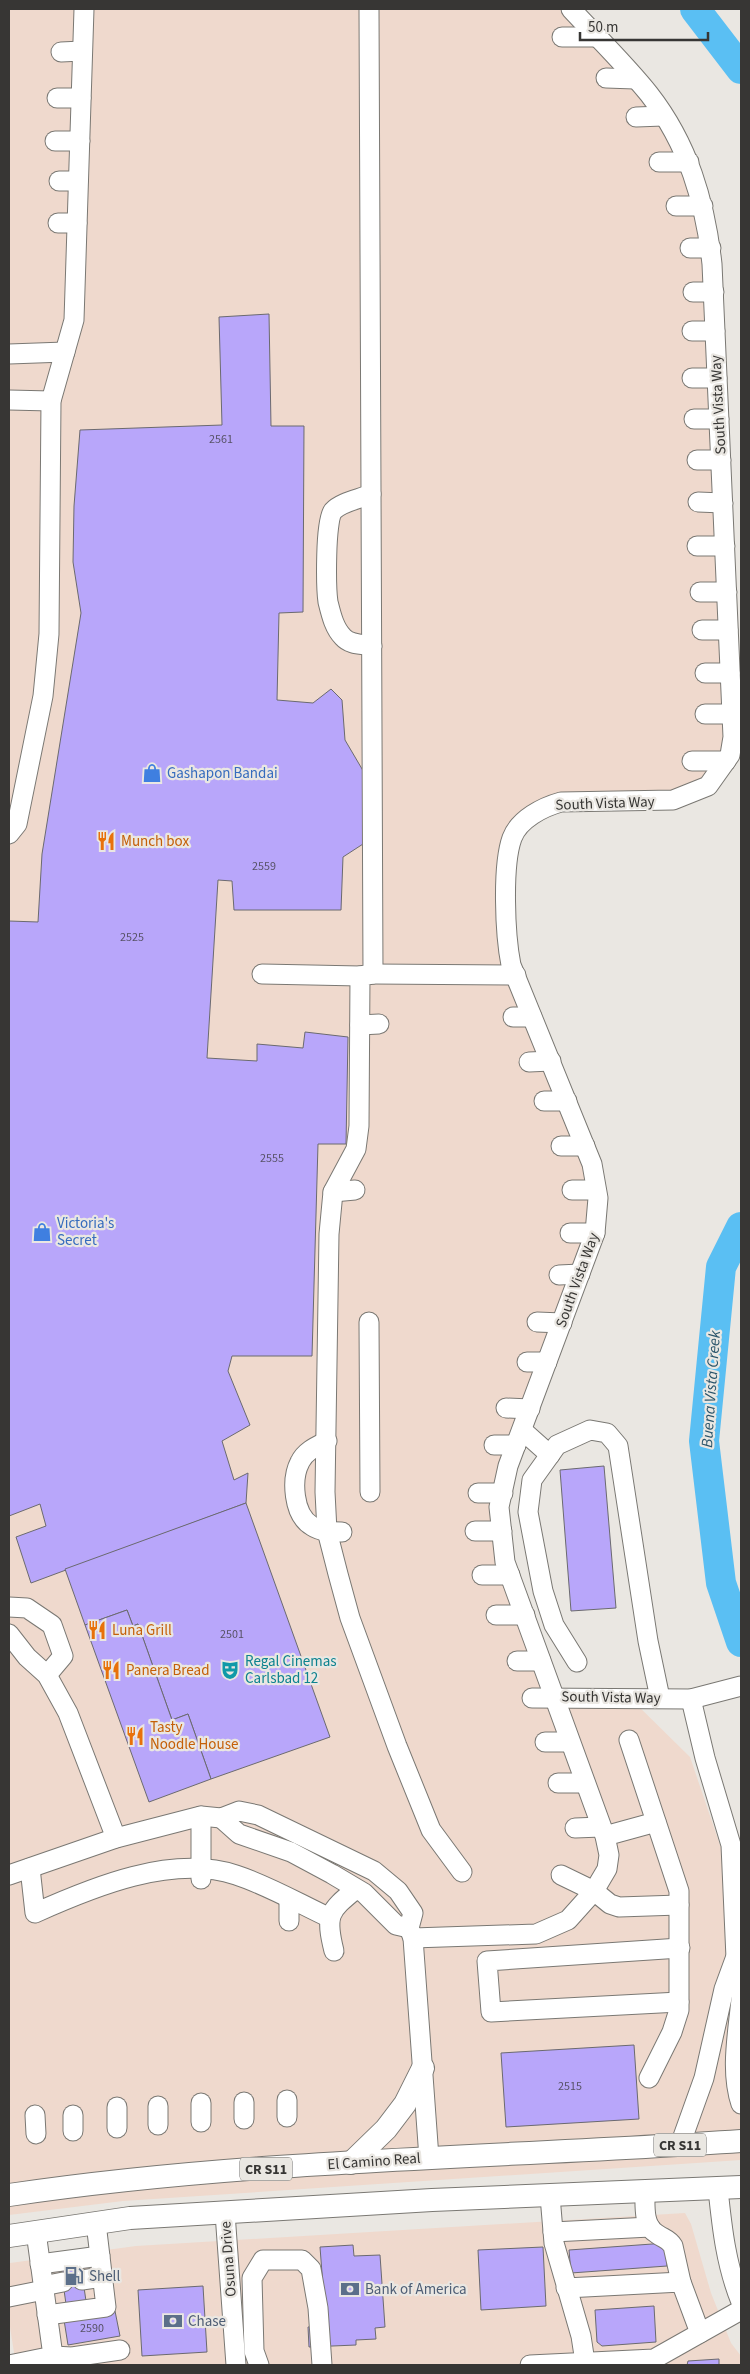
<svg xmlns="http://www.w3.org/2000/svg" width="750" height="2374" font-family="'Source Sans 3',sans-serif">
	<rect width="100%" height="100%" fill="#eae7e2"/>
	<g fill="#efd9cd">
		<path d="M9,9H570L641,86L705,213L732,736L705,789L561,802L519,827L505,930L555,1070L597,1214L507,1469L499,1523L554,1696L629,1697L690,1757L723,1854L741,2011V2160L123,2201L9,2215Z"/>
		<path d="M685,2213L691,2224L711,2293L731,2343L741,2356V2365H16L9,2321L10,2263L136,2246Z"/>
	</g>
	<g fill="none" stroke-linecap="round" stroke-linejoin="round">
		<g stroke="#5abff3" stroke-width="30">
			<path d="M695,9L741,69"/>
			<path d="M741,1227L721,1267L704,1441L721,1583L741,1642"/>
		</g>
	</g>
	<g fill="#b8a6fa" stroke="#6b6a6f">
		<path d="M269,314L271,426H304L303,612L279,613L277,700L313,703L331,689L342,700L345,740L365,774L363,844L343,857L341,910H234L232,881L218,880L207,1058L257,1061V1044L303,1048L305,1032L348,1037L346,1144H318L312,1356H232L228,1371L250,1425L222,1441L234,1480L248,1473L246,1503L31,1583L16,1537L46,1526L40,1504L9,1516V921L38,922L42,854L81,613L73,562L74,506L80,430L222,425L219,317Z"/>
		<path d="M604,1466L616,1608L571,1611L560,1470Z"/>
		<path d="M246,1503L330,1737L211,1779L188,1714L172,1720L138,1624L133,1626L127,1610L85,1625L65,1569Z"/>
		<path d="M127,1610L133,1626L138,1624L172,1720L188,1714L211,1779L149,1802L85,1625Z"/>
		<path d="M634,2045L639,2119L506,2127L501,2053Z"/>
		<path d="M666,2243L667,2266L571,2273L569,2250Z"/>
		<path d="M353,2245L354,2256L380,2255L385,2327L375,2328L376,2339L356,2340V2345L309,2347L308,2327L326,2325L320,2247Z"/>
		<path d="M543,2247L546,2306L481,2310L478,2250Z"/>
		<path d="M80,2260L86,2301L66,2304L60,2262Z"/>
		<path d="M203,2286L207,2352L142,2356L138,2290Z"/>
		<path d="M654,2306L656,2342L602,2346L597,2342L595,2310Z"/>
		<path d="M115,2311L120,2336L68,2345L64,2320Z"/>
		<path d="M719,2359V2365H687L688,2361Z"/>
	</g>
	<g fill="none" stroke-linecap="round" stroke-linejoin="round">
		<g stroke="#7a7873" stroke-width="21">
			<g id="minor">
				<path d="M369,9L373,974L360,976L359,1126L356,1149L333,1192L329,1234L325,1492L327,1531L338,1574L350,1618L397,1746L431,1830L462,1872"/>
				<path d="M562,37H597"/>
				<path d="M61,52L82,51"/>
				<path d="M606,78L635,79"/>
				<path d="M57,98H81"/>
				<path d="M636,117L663,116"/>
				<path d="M55,141H80"/>
				<path d="M659,162H689"/>
				<path d="M59,181H78"/>
				<path d="M676,206H703"/>
				<path d="M58,223H77"/>
				<path d="M690,248H711"/>
				<path d="M693,292H714"/>
				<path d="M692,331H715"/>
				<path d="M9,354L65,352"/>
				<path d="M692,378H717"/>
				<path d="M9,400L51,401"/>
				<path d="M694,419H719"/>
				<path d="M697,460H721"/>
				<path d="M371,494C360,499 341,502 333,511C325,521 326,588 328,602C331,614 334,628 343,637C350,645 362,644 372,646"/>
				<path d="M698,502L723,503"/>
				<path d="M697,546H725"/>
				<path d="M700,592H727"/>
				<path d="M702,630H728"/>
				<path d="M705,673H730"/>
				<path d="M705,714H732"/>
				<path d="M692,761H726"/>
				<path d="M9,834L17,824L43,696L49,634L51,401L74,320L84,9"/>
				<path d="M262,974L360,976"/>
				<path d="M373,974L516,975"/>
				<path d="M513,1017H532"/>
				<path d="M360,1025L379,1024"/>
				<path d="M529,1062L551,1061"/>
				<path d="M544,1101H567"/>
				<path d="M561,1146H585"/>
				<path d="M572,1190H596"/>
				<path d="M333,1192L355,1190"/>
				<path d="M570,1233H595"/>
				<path d="M559,1275L580,1274"/>
				<path d="M369,1322L370,1492"/>
				<path d="M537,1322L562,1323"/>
				<path d="M527,1362H547"/>
				<path d="M506,1408L530,1409"/>
				<path d="M522,1430L550,1455"/>
				<path d="M327,1441C317,1446 305,1451 300,1462C291,1479 293,1515 312,1526C321,1532 332,1532 342,1532"/>
				<path d="M494,1445H516"/>
				<path d="M478,1493H503"/>
				<path d="M475,1531H502"/>
				<path d="M482,1575H510"/>
				<path d="M9,1607L27,1608L52,1625L63,1656L47,1675"/>
				<path d="M496,1615H525"/>
				<path d="M9,1634L27,1657L47,1675L68,1713L116,1838"/>
				<path d="M517,1661H541"/>
				<path d="M577,1662L554,1625L543,1591L528,1512L532,1480L557,1445L590,1430L607,1433L618,1446L648,1641L660,1698"/>
				<path d="M532,1698L691,1699L741,1686"/>
				<path d="M691,1699L705,1758L731,1845L736,1958L741,1995"/>
				<path d="M629,1740L679,1891V2010L672,2032L649,2078"/>
				<path d="M545,1742H570"/>
				<path d="M558,1783H585"/>
				<path d="M221,1818L239,1834L291,1852L332,1874L364,1893L396,1925L409,1928"/>
				<path d="M575,1828L601,1827"/>
				<path d="M605,1836L656,1822"/>
				<path d="M30,1868L35,1913C93,1887 172,1854 236,1875C267,1885 300,1904 330,1918"/>
				<path d="M9,1875L116,1838L201,1816L221,1818L239,1811L258,1815L374,1871L398,1891L413,1913L409,1928L413,1938L536,1934L568,1920L594,1891L607,1869L609,1855L605,1836L505,1562L499,1507L508,1466L595,1233L598,1198L592,1164L511,965C505,935 502,866 512,838C519,819 543,807 561,802L673,800L708,786L730,755L733,737L712,264C705,201 688,144 649,94C625,64 597,37 571,9"/>
				<path d="M561,1875L594,1891L610,1904L619,1907L679,1905"/>
				<path d="M201,1879V1816"/>
				<path d="M289,1921V1899"/>
				<path d="M413,1938L429,2158"/>
				<path d="M334,1951C325,1915 329,1911 356,1889"/>
				<path d="M741,1999C738,2033 730,2071 741,2104"/>
				<path d="M679,2002L491,2012L487,1961L680,1948"/>
				<path d="M287,2100V2117"/>
				<path d="M244,2102V2119"/>
				<path d="M201,2103V2122"/>
				<path d="M158,2106V2125"/>
				<path d="M35,2115L36,2134"/>
				<path d="M73,2115V2131"/>
				<path d="M117,2128V2107"/>
				<path d="M680,2145L704,2078L724,1989L735,1959"/>
				<path d="M718,2189C722,2228 726,2265 741,2302"/>
				<path d="M645,2192C645,2206 643,2226 657,2234C664,2239 669,2239 673,2246L681,2282"/>
				<path d="M550,2196L554,2243L581,2336L585,2362"/>
				<path d="M225,2213L236,2365"/>
				<path d="M553,2232L650,2227"/>
				<path d="M40,2264L100,2256"/>
				<path d="M82,2280L102,2277"/>
				<path d="M43,2286L63,2282"/>
				<path d="M566,2288L681,2282L700,2333"/>
				<path d="M9,2297L44,2290"/>
				<path d="M47,2315L106,2307L96,2223"/>
				<path d="M53,2356L72,2357L120,2350"/>
				<path d="M9,2365L53,2356L36,2232"/>
				<path d="M259,2365L254,2351L252,2278L263,2260H302L311,2269L318,2308L322,2365"/>
				<path d="M530,2365L654,2359L741,2310"/>
			</g>
		</g>
		<g stroke="#7a7873" stroke-width="24">
			<g id="major">
				<path d="M351,2163L386,2129L405,2104L423,2068"/>
				<path d="M9,2195C251,2159 497,2158 741,2141"/>
				<path d="M9,2236L130,2218L432,2200L741,2187"/>
			</g>
		</g>
		<use href="#minor" stroke="#fff" stroke-width="19"/>
		<use href="#major" stroke="#fff" stroke-width="22"/>
	</g>
	<defs>
		<g id="shop-bare" transform="scale(1.5)"><path d="M-5-2.5h2.3a2.7 3.5 0 0 1 5.4 0H5L5.5 6h-11ZM-1.5-2.5h3a1.5 2.3 0 0 0-3 0Z" fill="#3f7fe0" stroke="#eae7e2" stroke-width="2.5" paint-order="stroke"/></g>
		<g id="restaurant-bare" transform="scale(1.5)"><path d="M-5-6h1v4h1v-4h1v4h1v-4h1v5L-1.5 .5V6h-2V.5L-5-1ZM5-6V6H3V1.5H1.5Q1.5-4 5-6Z" fill="#e8710a" stroke="#eae7e2" stroke-width="2.5" paint-order="stroke"/></g>
		<g id="theatre-bare" transform="scale(1.5)"><path d="M-5-5.5Q0-4 5-5.5V0Q5 5 0 6Q-5 5-5 0ZM-3.3-2.5H-1v1.5H-3.3ZM1-2.5H3.3v1.5H1ZM-2.8 1Q0 5.5 2.8 1Z" fill="#0f9aa8" stroke="#eae7e2" stroke-width="2.5" paint-order="stroke"/></g>
		<g id="fuel-bare" transform="scale(1.5)"><path d="M-5.5-6h7V0h2V4h1.3V-2.5L3-4.5l.8-.8L6-3V5H2.5V1h-1V6h-7ZM-4.2-4.7v3.2H.2V-4.7Z" fill="#5c6f8a" stroke="#eae7e2" stroke-width="2.5" paint-order="stroke"/></g>
		<g id="bank-bare" transform="scale(1.5)"><path d="M-6-4H6V4H-6ZM0-2.3a2.3 2.3 0 1 0 0 4.6a2.3 2.3 0 1 0 0-4.6Z" fill="#5c6f8a" stroke="#eae7e2" stroke-width="2.5" paint-order="stroke"/></g>
	</defs>
	<g fill-rule="evenodd">
		<use href="#shop-bare" x="152" y="773"/>
		<use href="#restaurant-bare" x="106" y="841"/>
		<use href="#shop-bare" x="42" y="1232"/>
		<use href="#restaurant-bare" x="97" y="1630"/>
		<use href="#restaurant-bare" x="111" y="1670"/>
		<use href="#theatre-bare" x="230" y="1670"/>
		<use href="#restaurant-bare" x="135" y="1736"/>
		<use href="#fuel-bare" x="74" y="2276"/>
		<use href="#bank-bare" x="350" y="2289"/>
		<use href="#bank-bare" x="173" y="2321"/>
	</g>
	<g text-anchor="middle" stroke-width="4.5" stroke-linejoin="round" paint-order="stroke">
		<g font-size="12" fill="#575266">
			<text x="221" y="443">2561</text>
			<text x="264" y="870">2559</text>
			<text x="132" y="941">2525</text>
			<text x="272" y="1162">2555</text>
			<text x="232" y="1638">2501</text>
			<text x="570" y="2090">2515</text>
			<text x="92" y="2332">2590</text>
		</g>
		<g fill="#eae7e2" stroke="#6d6b68" stroke-width="1">
			<rect x="654" y="2133.5" width="52" height="23" rx="4"/>
			<rect x="240" y="2157.5" width="52" height="23" rx="4"/>
		</g>
		<g font-size="14" font-weight="bold" fill="#373634">
			<text x="680" y="2150">CR S11</text>
			<text x="266" y="2174">CR S11</text>
		</g>
		<g font-size="15" fill="#373634" stroke="#eae7e2">
			<text transform="translate(718 405) rotate(-93)" y="5">South Vista Way</text>
			<text transform="translate(605 803) rotate(-2)" y="5">South Vista Way</text>
			<text transform="translate(577 1280) rotate(-70)" y="5">South Vista Way</text>
			<text transform="translate(611 1697) rotate(1)" y="5">South Vista Way</text>
			<text transform="translate(374 2161) rotate(-4)" y="5">El Camino Real</text>
			<text transform="translate(228 2259) rotate(-94)" y="5">Osuna Drive</text>
		</g>
		<g font-size="15" fill="#366cbe" stroke="#eae7e2" text-anchor="start">
			<text x="167" y="778">Gashapon Bandai</text>
			<text x="57" y="1228">Victoria's<tspan x="57" dy="17">Secret</tspan></text>
		</g>
		<g font-size="15" fill="#c56008" stroke="#eae7e2" text-anchor="start">
			<text x="121" y="846">Munch box</text>
			<text x="112" y="1635">Luna Grill</text>
			<text x="126" y="1675">Panera Bread</text>
			<text x="150" y="1732">Tasty<tspan x="150" dy="17">Noodle House</tspan></text>
		</g>
		<g font-size="15" fill="#0d838f" stroke="#eae7e2" text-anchor="start">
			<text x="245" y="1666">Regal Cinemas<tspan x="245" dy="17">Carlsbad 12</tspan></text>
		</g>
		<g font-size="15" fill="#4e5e75" stroke="#eae7e2" text-anchor="start">
			<text x="89" y="2281">Shell</text>
			<text x="365" y="2294">Bank of America</text>
			<text x="188" y="2326">Chase</text>
		</g>
		<g font-size="16" font-style="italic" fill="#2a546a" stroke="#eae7e2">
			<text transform="translate(710 1389) rotate(-86)" y="6">Buena Vista Creek</text>
		</g>
	</g>
	<rect width="750" height="2374" fill="none" stroke="#373634" stroke-width="20"/>
	<path d="M580 32v8h128v-8" fill="none" stroke="#373634" stroke-width="2.5"/>
	<text x="588" y="32" font-size="15" fill="#373634" stroke="#eae7e2" stroke-width="4" paint-order="stroke">50 m</text>
</svg>
